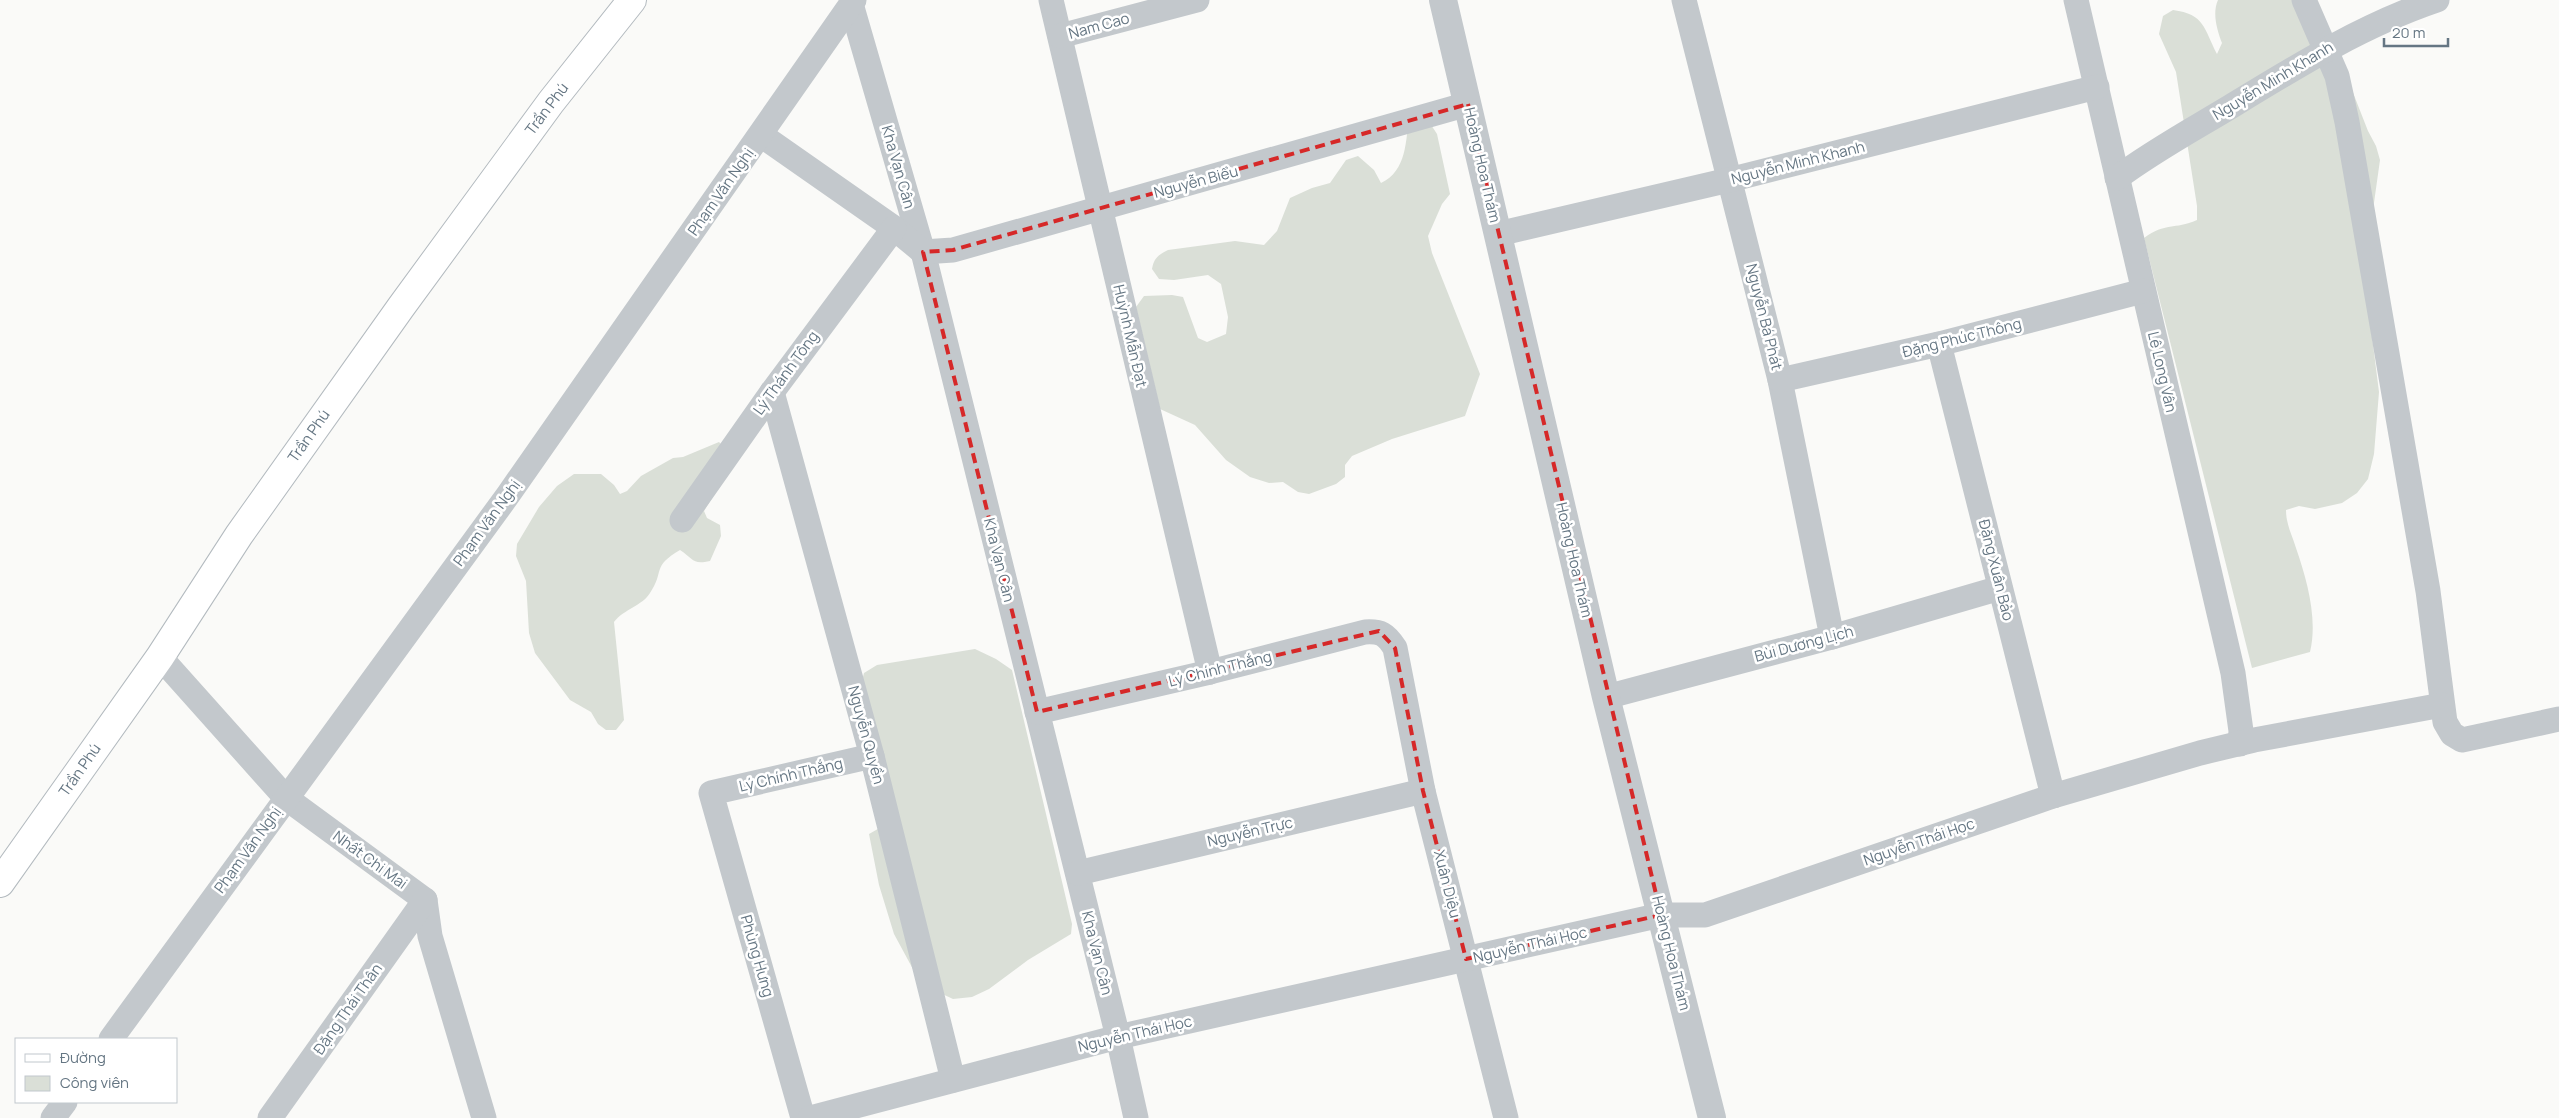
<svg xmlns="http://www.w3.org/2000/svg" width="2559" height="1118" font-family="Manrope,sans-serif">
	<rect width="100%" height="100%" fill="#fafaf8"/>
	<g fill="#dadfd7">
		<path d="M2218,0H2306L2350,85L2368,131L2376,146L2380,160L2364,274L2379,392L2374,454L2368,479L2357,493L2342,503L2315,509L2299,506L2286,510C2286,524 2292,535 2296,548C2307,580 2318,619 2310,652L2252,668L2144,238C2166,222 2174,230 2197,220V206L2176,72L2159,34L2163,16L2173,10C2205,14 2204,29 2217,54L2222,43C2217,30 2212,13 2218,0Z"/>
		<path d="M1420,108L1437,134L1450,194L1442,204L1428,236L1432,253L1480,374L1465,416L1392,439L1352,456L1345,465V477L1336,484L1309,494L1298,492L1283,482L1269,483L1250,477L1226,460L1195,425L1160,409L1136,307L1144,296L1172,295L1183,297L1198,338L1207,342L1226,334L1228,317L1221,284L1208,275L1174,280L1159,279L1152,269C1154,258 1158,255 1168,250L1235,241L1264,245L1277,231L1290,198L1312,188L1330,183L1346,160L1358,156L1374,170L1381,183C1407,171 1406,140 1409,115Z"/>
		<path d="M719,442L736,459L704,511L707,518L720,525L721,536L710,561C692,565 694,559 680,550C651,567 665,571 650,593C642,606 624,609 614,622L624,720L616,730H606L598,724L591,712L570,700L535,653L529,633L526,581L516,556L517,544L539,507L557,486L574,474H601L614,485L620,494L627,491L641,476L673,458L683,457Z"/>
		<path d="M975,649L996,659L1012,670L1072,924L1071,934L1028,960L989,989L972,997L953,999L921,984L894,934L879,885L869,834L899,817L860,688L864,673L877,665Z"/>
	</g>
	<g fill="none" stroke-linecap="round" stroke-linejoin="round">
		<g stroke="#b3babf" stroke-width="30">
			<path id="secondary" d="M0,883L160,657L239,535L401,307L551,102L632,0"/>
		</g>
		<g stroke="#c3c8cc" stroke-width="25">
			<path d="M1051,0L1210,672"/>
			<path d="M1684,0L1780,380L1832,637"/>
			<path d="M2076,0L2233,673L2241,731L2240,744"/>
			<path d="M2304,0L2337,76L2347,122L2428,591L2445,722L2452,734L2462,740L2559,719"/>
			<path d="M851,4L923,252L1118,1037L1136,1118"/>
			<path d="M1060,36L1197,0"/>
			<path d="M761,135L894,228L923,252L953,250L1468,104"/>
			<path d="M2117,178C2153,151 2192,130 2230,107C2297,66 2363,25 2437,0"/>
			<path d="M1498,234L1729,180L2097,87"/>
			<path d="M1939,344L2053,796"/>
			<path d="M1780,380L1939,344L2143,291"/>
			<path d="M772,392L872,756L953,1080"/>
			<path d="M682,520L772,392L894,228"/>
			<path d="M160,657L286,798L425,900L430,936L484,1118"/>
			<path d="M1606,697L1832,637L2000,588"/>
			<path d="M1037,712L1210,672L1365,632C1381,631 1386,634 1395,648L1423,791L1506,1118"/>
			<path d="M1078,873L1423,791"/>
			<path d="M111,1039L508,495L854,0"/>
			<path d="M53,1118L65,1102"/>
			<path d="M270,1118L425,900"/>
			<path d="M803,1118L711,793L872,756"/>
			<path d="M810,1118L1118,1037L1661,915H1705L2053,796L2200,753L2254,740L2442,705"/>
		</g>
		<path stroke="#c3c8cc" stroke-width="28" d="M1443,0L1606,697L1712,1118"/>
		<use href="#secondary" stroke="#fff" stroke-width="28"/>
	</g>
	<path fill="none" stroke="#d62828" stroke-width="4" stroke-dasharray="10 6" stroke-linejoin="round" d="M1468,104L1661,915L1466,959L1423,791L1395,648L1379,631L1037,712L923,252L953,250Z"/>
	<g text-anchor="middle" stroke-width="5" stroke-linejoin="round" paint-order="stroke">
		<g font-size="15" fill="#657683" stroke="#fff">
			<text transform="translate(1099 26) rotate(-15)" y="5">Nam Cao</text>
			<text transform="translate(2273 81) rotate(-31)" y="5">Nguyễn Minh Khanh</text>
			<text transform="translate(547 109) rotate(-53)" y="5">Trần Phú</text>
			<text transform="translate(1798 163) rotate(-14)" y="5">Nguyễn Minh Khanh</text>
			<text transform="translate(1482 165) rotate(77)" y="5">Hoàng Hoa Thám</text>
			<text transform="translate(898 167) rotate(74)" y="5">Kha Vạn Cân</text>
			<text transform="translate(1196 182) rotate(-15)" y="5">Nguyễn Biểu</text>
			<text transform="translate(721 192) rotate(-55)" y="5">Phạm Văn Nghị</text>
			<text transform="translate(1764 317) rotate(76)" y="5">Nguyễn Bá Phát</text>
			<text transform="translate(1130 336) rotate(77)" y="5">Huỳnh Mẫn Đạt</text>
			<text transform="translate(1962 338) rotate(-14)" y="5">Đặng Phúc Thông</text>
			<text transform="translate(2162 372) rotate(77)" y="5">Lê Long Vân</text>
			<text transform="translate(786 373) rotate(-54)" y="5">Lý Thánh Tông</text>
			<text transform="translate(309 436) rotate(-55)" y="5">Trần Phú</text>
			<text transform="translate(487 523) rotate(-54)" y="5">Phạm Văn Nghị</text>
			<text transform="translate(999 560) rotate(76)" y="5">Kha Vạn Cân</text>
			<text transform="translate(1574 560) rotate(77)" y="5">Hoàng Hoa Thám</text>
			<text transform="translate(1996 570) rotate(76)" y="5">Đặng Xuân Bảo</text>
			<text transform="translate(1804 644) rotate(-15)" y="5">Bùi Dương Lịch</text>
			<text transform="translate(1220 669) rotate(-14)" y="5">Lý Chính Thắng</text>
			<text transform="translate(866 735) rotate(75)" y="5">Nguyễn Quyền</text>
			<text transform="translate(80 770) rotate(-55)" y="5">Trần Phú</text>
			<text transform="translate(791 775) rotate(-13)" y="5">Lý Chính Thắng</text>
			<text transform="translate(1250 832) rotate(-13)" y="5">Nguyễn Trực</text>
			<text transform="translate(1919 842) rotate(-19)" y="5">Nguyễn Thái Học</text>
			<text transform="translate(248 850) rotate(-54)" y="5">Phạm Văn Nghị</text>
			<text transform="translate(370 860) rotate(36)" y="5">Nhất Chi Mai</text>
			<text transform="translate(1447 884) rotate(76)" y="5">Xuân Diệu</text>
			<text transform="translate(1530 945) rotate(-13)" y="5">Nguyễn Thái Học</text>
			<text transform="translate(1097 953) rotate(76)" y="5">Kha Vạn Cân</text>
			<text transform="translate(1671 953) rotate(76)" y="5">Hoàng Hoa Thám</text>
			<text transform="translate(757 956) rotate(74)" y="5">Phùng Hưng</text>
			<text transform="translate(348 1009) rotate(-55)" y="5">Đặng Thái Thân</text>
			<text transform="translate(1135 1034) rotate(-13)" y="5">Nguyễn Thái Học</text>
		</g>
	</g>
	<rect x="15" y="1038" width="162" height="65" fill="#ffffff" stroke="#c1c8cd"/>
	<rect x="25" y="1054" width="25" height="8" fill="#ffffff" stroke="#c1c8cd"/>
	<text x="60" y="1063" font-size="15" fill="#657683">Đường</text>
	<rect x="25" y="1076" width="25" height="15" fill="#dadfd7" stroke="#c1c8cd"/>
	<text x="60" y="1088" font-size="15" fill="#657683">Công viên</text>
	<path d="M2384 38v8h64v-8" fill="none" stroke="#657683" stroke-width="2.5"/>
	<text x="2392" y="38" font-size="15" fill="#657683" stroke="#ffffff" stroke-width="4" paint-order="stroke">20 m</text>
</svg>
